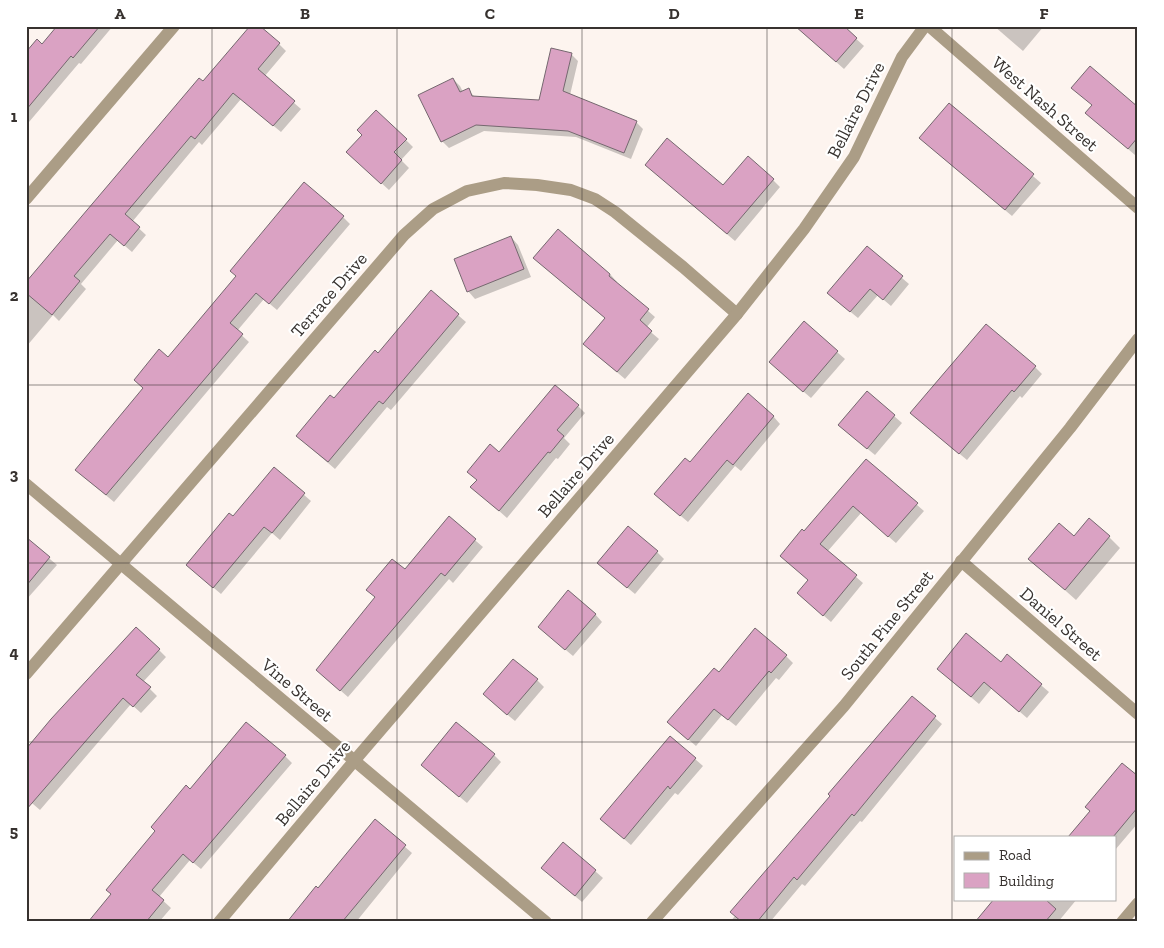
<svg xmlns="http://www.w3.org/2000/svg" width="1164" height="948" font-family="'Zilla Slab',serif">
	<rect width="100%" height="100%" fill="#fdf4ef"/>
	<g fill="#0003">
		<path d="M59,26H113L81,64L79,63L29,122L26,120V54L42,46Z"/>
		<path d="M796,26H842L864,46L844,69Z"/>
		<path d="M994,26H1044L1023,51Z"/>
		<path d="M279,44L286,51L264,77L301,109L281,132L241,99L202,145L199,142L132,222L146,235L132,252L118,240L81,284L86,289L59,321L53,315L26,347V284L204,83Z"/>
		<path d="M571,54L578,61L570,95L636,122L643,129L631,159L576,137L484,131L449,148L442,141L453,79L460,86L463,92L468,90L475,97L540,101Z"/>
		<path d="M949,104L1041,183L1012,216L928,145Z"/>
		<path d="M1138,109V151L1135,155L1093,119Z"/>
		<path d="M406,140L413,147L401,160L409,168L389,190L355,159Z"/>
		<path d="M654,172L723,187L773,180L780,187L735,241Z"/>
		<path d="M343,217L350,224L277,310L264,299L237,331L249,342L114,502L84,477L144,388L168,359Z"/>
		<path d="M511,237L518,245L531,277L475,299L468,291Z"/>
		<path d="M867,248L909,284L891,306L878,295L858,318L836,300Z"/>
		<path d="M542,265L610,274L617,282L616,283L655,317L646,328L659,339L625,379L592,351L606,319Z"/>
		<path d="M431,292L466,322L391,410L387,407L335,469L305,443L334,400L378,355Z"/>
		<path d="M837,352L845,359L811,398L777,369Z"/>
		<path d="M1035,367L1042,374L1022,398L1020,396L967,460L919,420Z"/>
		<path d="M578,406L585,413L564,438L570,444L558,459L556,458L507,518L472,487L499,453Z"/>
		<path d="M773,416L780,424L741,471L735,466L688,522L663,501L690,464Z"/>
		<path d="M894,416L902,423L875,455L847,432Z"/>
		<path d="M866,461L924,511L896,543L861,513L827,552L863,583L831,622L798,593L809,580L804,533Z"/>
		<path d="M274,469L311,501L280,540L272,533L221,594L195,572L233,518Z"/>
		<path d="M449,518L483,547L453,583L449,579L348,697L325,677L376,598L368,590L405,571Z"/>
		<path d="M1109,537L1120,548L1076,600L1030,559L1074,538Z"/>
		<path d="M26,539L57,565L26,600Z"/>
		<path d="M657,552L664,559L635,594L606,570Z"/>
		<path d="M595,614L602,622L573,656L547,634Z"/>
		<path d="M159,650L166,657L143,682L157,696L141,713L131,704L40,810L26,798V751Z"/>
		<path d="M786,656L793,663L779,680L776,678L736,726L722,715L696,746L668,722L719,674Z"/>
		<path d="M1007,656L1049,692L1027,718L992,688L979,704L946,676L1001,664Z"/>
		<path d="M537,680L544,687L515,721L492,702Z"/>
		<path d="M912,698L942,724L862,822L860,821L805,886L802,884L770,922H730Z"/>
		<path d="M670,737L703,766L678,795L675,793L631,845L609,826Z"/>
		<path d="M494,755L501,762L467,803L430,772Z"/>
		<path d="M285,756L292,763L201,869L190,860L159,897L171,908L159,922H89L112,895L190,790Z"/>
		<path d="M1138,778V823L1115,850V837H1070Z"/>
		<path d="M375,821L412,853L356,922H288L318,889Z"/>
		<path d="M563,843L603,878L582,902L550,875Z"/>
		<path d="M1008,899H1077L1058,922H977Z"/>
	</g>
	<g fill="#daa2c3" stroke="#75686f">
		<path d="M57,26H100L73,58L71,56L26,110V52L37,39L42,44Z"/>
		<path d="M250,26H260L280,43L258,69L295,101L273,126L233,93L195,139L191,136L125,214L140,227L124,246L110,234L74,276L80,281L52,315L26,293V282L199,78L203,81Z"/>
		<path d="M795,26H844L857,38L836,62Z"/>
		<path d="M551,48L572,53L563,91L637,121L624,153L568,131L476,125L441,142L418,95L453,78L460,92L469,88L472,96L539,100Z"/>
		<path d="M1090,66L1138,107V137L1128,149L1085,113L1092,105L1071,88Z"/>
		<path d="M949,103L1034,174L1005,210L919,138Z"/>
		<path d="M376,110L407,139L394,152L402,160L381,184L346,152L362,135L357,130Z"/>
		<path d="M667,138L723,185L748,156L774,179L727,234L645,165Z"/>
		<path d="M304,182L344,216L269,304L256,293L230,323L243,334L106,495L75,470L143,388L134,380L159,349L168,357L236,276L230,271Z"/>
		<path d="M558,229L610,274L609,276L649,309L640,320L652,331L617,372L583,344L605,318L533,258Z"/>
		<path d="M511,236L524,269L467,292L454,259Z"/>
		<path d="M867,246L903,276L883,300L870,289L850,312L827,293Z"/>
		<path d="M431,290L459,314L383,404L379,401L328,462L296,436L330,395L334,398L375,350L378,353Z"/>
		<path d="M804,321L838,351L803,392L769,362Z"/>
		<path d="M986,324L1036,366L1014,392L1012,390L959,454L910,413Z"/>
		<path d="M555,385L579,405L557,430L564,436L550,453L548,452L499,511L470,487L477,480L467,472L490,444L499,452Z"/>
		<path d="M867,391L895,415L867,449L838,425Z"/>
		<path d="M748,393L774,416L733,465L727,460L680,516L654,494L685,458L690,462Z"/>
		<path d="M866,459L918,503L888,537L853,506L820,544L857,575L823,616L797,593L808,580L780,556L802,529L804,531Z"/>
		<path d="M274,467L305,493L272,533L264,527L213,588L186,565L229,513L233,516Z"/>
		<path d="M449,516L476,539L445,576L441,573L340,691L316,670L375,597L366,590L392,559L405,569Z"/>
		<path d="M1089,518L1110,536L1065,590L1028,559L1059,523L1074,536Z"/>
		<path d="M628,526L658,551L627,588L597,563Z"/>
		<path d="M26,537L50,557L26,586Z"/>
		<path d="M568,590L596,614L565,650L538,627Z"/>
		<path d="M136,627L160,649L136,675L151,687L133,707L123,698L26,810V749L51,719Z"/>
		<path d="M755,628L787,655L771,673L769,671L728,720L714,709L688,740L667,722L714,668L719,672Z"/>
		<path d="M966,633L1001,662L1007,654L1042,684L1019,712L984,682L971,697L937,669Z"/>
		<path d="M513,659L538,679L507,715L483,694Z"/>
		<path d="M912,696L936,716L854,816L852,814L797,880L794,877L757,922H742L730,912L830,796L828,794Z"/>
		<path d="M246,722L286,755L193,863L183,854L152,890L164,900L146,922H88L111,894L106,890L155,831L151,827L186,785L190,789Z"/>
		<path d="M456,722L495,754L459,797L421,765Z"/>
		<path d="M670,736L696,758L670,789L668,786L624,839L600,819Z"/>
		<path d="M1122,763L1138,776V807L1113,837H1068L1090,811L1085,807Z"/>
		<path d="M375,819L406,845L342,922H287L316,886L318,888Z"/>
		<path d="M563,842L596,870L575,896L541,868Z"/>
		<path d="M994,899H1045L1056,909L1045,922H975Z"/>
	</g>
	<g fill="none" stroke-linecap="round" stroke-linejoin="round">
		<g stroke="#ab9d86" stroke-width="12">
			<path d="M929,26L1138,208"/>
			<path d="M26,199L174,26"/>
			<path d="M26,484L546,922"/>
			<path d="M961,561L1138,714"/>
			<path d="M26,674L404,235L433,209L467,191L504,183L537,185L571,190L595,199L615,212L683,267L737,314"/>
			<path d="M219,922L355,760L737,314L804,229L854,157L902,57L925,26"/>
			<path d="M652,922L844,706L1070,428L1138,339"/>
			<path d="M1122,922L1138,903"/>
		</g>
	</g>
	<path fill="none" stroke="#37322f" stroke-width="1" stroke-opacity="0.55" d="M212,26V922M397,26V922M582,26V922M767,26V922M952,26V922M26,206H1138M26,385H1138M26,563H1138M26,742H1138"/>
	<g text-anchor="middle" stroke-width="4.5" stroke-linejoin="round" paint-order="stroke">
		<g font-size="18" fill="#37322f" stroke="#fff">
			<text transform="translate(1045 104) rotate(41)" y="6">West Nash Street</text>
			<text transform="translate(856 110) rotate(-63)" y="6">Bellaire Drive</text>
			<text transform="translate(329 295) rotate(-49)" y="6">Terrace Drive</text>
			<text transform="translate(576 475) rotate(-49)" y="6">Bellaire Drive</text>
			<text transform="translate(1061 624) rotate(41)" y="6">Daniel Street</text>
			<text transform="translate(887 625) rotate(-51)" y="6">South Pine Street</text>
			<text transform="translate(297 690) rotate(40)" y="6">Vine Street</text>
			<text transform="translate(313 783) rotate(-50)" y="6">Bellaire Drive</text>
		</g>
	</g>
	<rect width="1164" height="948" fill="none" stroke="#ffffff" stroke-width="55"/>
	<rect x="954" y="836" width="162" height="65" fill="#ffffff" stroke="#afadac"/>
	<rect x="964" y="852" width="25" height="8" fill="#ab9d86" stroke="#afadac"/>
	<text x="999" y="860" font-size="15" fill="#37322f">Road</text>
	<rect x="964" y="873" width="25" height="15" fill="#daa2c3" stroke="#afadac"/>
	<text x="999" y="886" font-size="15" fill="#37322f">Building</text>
	<rect x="28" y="28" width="1108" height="892" fill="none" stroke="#37322f" stroke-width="2"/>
	<g font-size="16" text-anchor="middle" font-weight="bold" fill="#37322f">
		<text x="120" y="19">A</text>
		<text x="305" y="19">B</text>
		<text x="490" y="19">C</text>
		<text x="674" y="19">D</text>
		<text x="859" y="19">E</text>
		<text x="1044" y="19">F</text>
		<text x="14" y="122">1</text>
		<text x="14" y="301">2</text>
		<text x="14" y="480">3</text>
		<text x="14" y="658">4</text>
		<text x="14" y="837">5</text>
	</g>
</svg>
